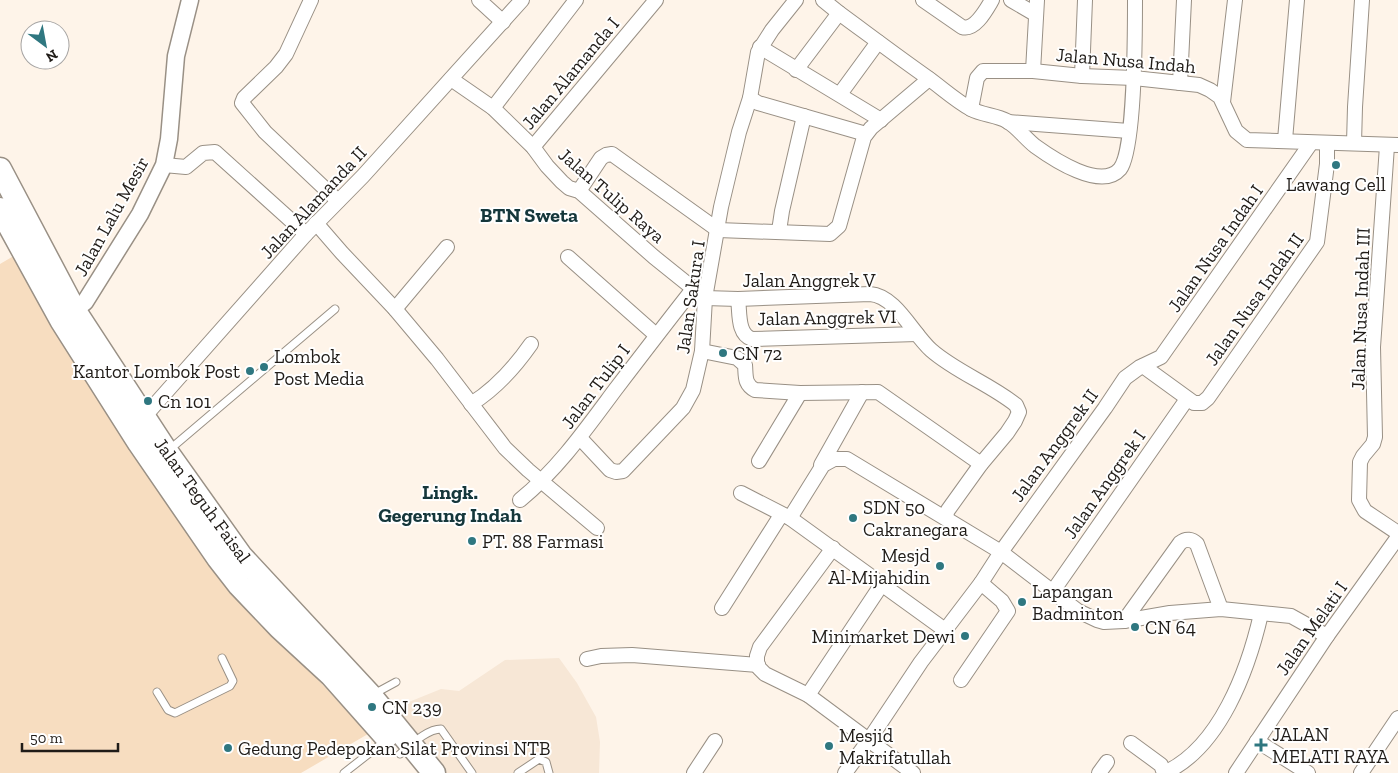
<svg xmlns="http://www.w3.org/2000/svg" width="1398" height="773" font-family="'Zilla Slab',serif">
	<rect width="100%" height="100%" fill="#fef4e9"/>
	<path fill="#f7e7d6" d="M559,658L577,683L596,717L600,742L599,773H439L389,710L441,689L459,691L505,660Z"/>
	<path fill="#f7ddc0" d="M17,254L224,577L368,734L301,773H0V264Z"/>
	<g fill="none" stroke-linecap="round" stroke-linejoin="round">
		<g stroke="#999085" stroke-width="9">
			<g id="service">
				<path d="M169,450L335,309"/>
				<path d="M157,692L168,710L175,713L230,686L233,681L222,658"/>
				<path d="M372,695L396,682"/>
				<path d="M400,754C411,745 427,729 441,729L472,773"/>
				<path d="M344,773L385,741"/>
				<path d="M518,773L539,759L546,762L549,773"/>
			</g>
		</g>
		<g stroke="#999085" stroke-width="16">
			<g id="minor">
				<path d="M311,0L286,54L276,67L244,98L242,103L265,132L338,201"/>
				<path d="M479,0L503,22"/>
				<path d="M823,0L839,13C869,35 898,57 928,78C942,88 956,101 971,109C982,115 996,115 1007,121C1017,127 1026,139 1035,146C1053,159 1101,191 1120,169C1135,150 1135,30 1135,0"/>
				<path d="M923,0L962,27C975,31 986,10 992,0"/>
				<path d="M1011,0L1035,14"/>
				<path d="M760,47L881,120"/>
				<path d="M796,70L839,13"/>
				<path d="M1033,71L1037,0"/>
				<path d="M1082,76L1085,0"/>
				<path d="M451,79L493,108L533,147L547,166L562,182L569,188L579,191L654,257L705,298L738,299L870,294C896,296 912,333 931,350C956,372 990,384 1016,405L1019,412L1015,421L1007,433L981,464L948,510L945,517"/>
				<path d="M1180,83L1184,0"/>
				<path d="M840,94L878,42"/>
				<path d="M750,98L758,103L866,134"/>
				<path d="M1223,102L1235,0"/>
				<path d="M493,108L576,0"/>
				<path d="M971,109L977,78L983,71H1033L1082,76L1134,78L1199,85L1210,90L1220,97L1236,131L1247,140L1398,145"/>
				<path d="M1008,122L1129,131"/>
				<path d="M1285,140L1297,0"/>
				<path d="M1354,143L1355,107L1362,0"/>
				<path d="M1387,146L1373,347L1375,437L1373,444L1363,456L1360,462L1359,500L1365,511L1398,533"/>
				<path d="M533,147L656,0"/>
				<path d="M164,165L186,167L203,153L215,152L306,234"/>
				<path d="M579,191L601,158L606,155L612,154L718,230L830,234L839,226L864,137L871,128L929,79"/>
				<path d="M316,223L342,253L395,309L437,359L505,448L528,470L597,528"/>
				<path d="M779,231L782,211L804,116"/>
				<path d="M568,257L656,335"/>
				<path d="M738,299C740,312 737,334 752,339L917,334"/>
				<path d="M395,309L447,247"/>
				<path d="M702,351L737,358L745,365C746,376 744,384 755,390L800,393L878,392L981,464"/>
				<path d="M1143,366L1194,403H1202L1208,398L1317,242L1327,164V143"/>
				<path d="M471,404C495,389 515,367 531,344"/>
				<path d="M138,421L144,417L306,234L363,176L522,0"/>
				<path d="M580,438L610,470L616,472L623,471L683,408L693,390L702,351L705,298L721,207L739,132L750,98L758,52L772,30L796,0"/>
				<path d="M759,461L800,393"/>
				<path d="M821,465L862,392"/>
				<path d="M741,493L790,518L945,630"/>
				<path d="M520,500C558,469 586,429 615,390C641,356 667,322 693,289"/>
				<path d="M790,518L823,465L834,459H847L1001,552L1078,611L1097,620L1104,622L1124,621L1170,613L1221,609L1291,616L1327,636"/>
				<path d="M833,548L760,647L757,656V662L759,668L765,674L808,695L913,773"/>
				<path d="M1053,591L1187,399"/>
				<path d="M722,608L781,515"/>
				<path d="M1124,621L1180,543C1186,538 1192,539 1197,544L1221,609"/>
				<path d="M587,659L601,656L632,655L758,665"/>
				<path d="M961,680L1008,611L1002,601L981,583"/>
				<path d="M808,695L882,584"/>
				<path d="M1257,741L1308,773"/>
				<path d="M1131,743L1161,765L1164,773"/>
				<path d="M694,773L715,741"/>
				<path d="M845,773L869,740L921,662L981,583L1001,552L1105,408L1125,378L1140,367L1161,357L1311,143"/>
				<path d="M1099,773L1107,762"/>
				<path d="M1164,773C1220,748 1248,670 1261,614"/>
				<path d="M1236,773L1327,636L1398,537"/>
				<path d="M1361,773L1398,718"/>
			</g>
		</g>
		<g stroke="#999085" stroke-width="19">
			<path id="tertiary" d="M67,316L85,302L140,214L164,165L169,139L176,56L190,0"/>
		</g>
		<g stroke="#999085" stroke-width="25">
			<g id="trunk">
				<path d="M0,169L75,311L167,452L241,556L371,696L434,773"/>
				<path d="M0,209L61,320L139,443L218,558L239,585L280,628L331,675L386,737"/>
			</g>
		</g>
		<use href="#service" stroke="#fff" stroke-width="7"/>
		<use href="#minor" stroke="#fff" stroke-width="14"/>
		<use href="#tertiary" stroke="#fff" stroke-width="16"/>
		<use href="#trunk" stroke="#fff" stroke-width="22"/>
	</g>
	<g fill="#2f7780" stroke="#fff" stroke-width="2">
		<circle cx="1336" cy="165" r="5"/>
		<circle cx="723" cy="353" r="5"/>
		<circle cx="264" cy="367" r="5"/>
		<circle cx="250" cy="371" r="5"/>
		<circle cx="148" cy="401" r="5"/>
		<circle cx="853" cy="518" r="5"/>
		<circle cx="472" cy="541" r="5"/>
		<circle cx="940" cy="566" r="5"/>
		<circle cx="1022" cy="602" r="5"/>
		<circle cx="1135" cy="627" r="5"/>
		<circle cx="965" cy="636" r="5"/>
		<circle cx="372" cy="707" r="5"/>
		<path d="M1258.5 737.5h5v5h5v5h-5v5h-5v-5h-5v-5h5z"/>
		<circle cx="829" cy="746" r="5"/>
		<circle cx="228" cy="748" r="5"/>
	</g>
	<g text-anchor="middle" stroke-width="4" stroke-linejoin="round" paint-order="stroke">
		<g font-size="19" fill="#201c18" stroke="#fff">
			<text transform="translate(1126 60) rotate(5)" y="7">Jalan Nusa Indah</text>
			<text transform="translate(570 73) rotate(-50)" y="7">Jalan Alamanda I</text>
			<text transform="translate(612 195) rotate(41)" y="7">Jalan Tulip Raya</text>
			<text transform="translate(313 202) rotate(-47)" y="7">Jalan Alamanda II</text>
			<text transform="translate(111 216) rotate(-61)" y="7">Jalan Lalu Mesir</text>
			<text transform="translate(1215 248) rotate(-55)" y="7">Jalan Nusa Indah I</text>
			<text x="809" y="287">Jalan Anggrek V</text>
			<text transform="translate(690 297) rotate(-82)" y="7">Jalan Sakura I</text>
			<text transform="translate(1254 299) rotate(-55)" y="7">Jalan Nusa Indah II</text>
			<text transform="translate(1360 309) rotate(-88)" y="7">Jalan Nusa Indah III</text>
			<text transform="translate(827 317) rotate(-1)" y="7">Jalan Anggrek VI</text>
			<text transform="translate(595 386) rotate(-53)" y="7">Jalan Tulip I</text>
			<text transform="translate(1054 445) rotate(-54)" y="7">Jalan Anggrek II</text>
			<text transform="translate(1104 484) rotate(-55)" y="7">Jalan Anggrek I</text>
			<text transform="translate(203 500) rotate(54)" y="7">Jalan Teguh Faisal</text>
			<text transform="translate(1311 628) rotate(-55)" y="7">Jalan Melati I</text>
		</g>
		<g font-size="19" fill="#201c18" stroke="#fff" text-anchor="start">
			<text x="1336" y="191" text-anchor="middle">Lawang Cell</text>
			<text x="733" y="360">CN 72</text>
			<text x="274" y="363">Lombok<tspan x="274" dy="22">Post Media</tspan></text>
			<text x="240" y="378" text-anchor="end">Kantor Lombok Post</text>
			<text x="158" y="408">Cn 101</text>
			<text x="863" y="514">SDN 50<tspan x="863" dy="22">Cakranegara</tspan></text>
			<text x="482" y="548">PT. 88 Farmasi</text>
			<text x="930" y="562" text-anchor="end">Mesjd<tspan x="930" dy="22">Al-Mijahidin</tspan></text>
			<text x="1032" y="598">Lapangan<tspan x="1032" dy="22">Badminton</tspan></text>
			<text x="1145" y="634">CN 64</text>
			<text x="955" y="643" text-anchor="end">Minimarket Dewi</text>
			<text x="382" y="714">CN 239</text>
			<text x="1272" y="741">JALAN<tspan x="1272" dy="22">MELATI RAYA</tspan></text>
			<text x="839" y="742">Mesjid<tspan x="839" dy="22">Makrifatullah</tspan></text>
			<text x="238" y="755">Gedung Pedepokan Silat Provinsi NTB</text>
		</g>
		<g font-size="20" font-weight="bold" fill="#15373b" stroke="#fff">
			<text x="529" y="222">BTN Sweta</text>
			<text x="450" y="499">Lingk.<tspan x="450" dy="23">Gegerung Indah</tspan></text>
		</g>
	</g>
	<g transform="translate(45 45) rotate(148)"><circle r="24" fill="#ffffff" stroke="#a6a4a3"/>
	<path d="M0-4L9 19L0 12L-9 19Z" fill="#2f7780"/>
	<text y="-8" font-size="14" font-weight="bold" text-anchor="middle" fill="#201c18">N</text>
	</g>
	<path d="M22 743v8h96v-8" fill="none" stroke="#201c18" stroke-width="2.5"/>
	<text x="30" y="743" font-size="15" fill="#201c18" stroke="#ffffff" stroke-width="4" paint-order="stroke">50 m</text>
</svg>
